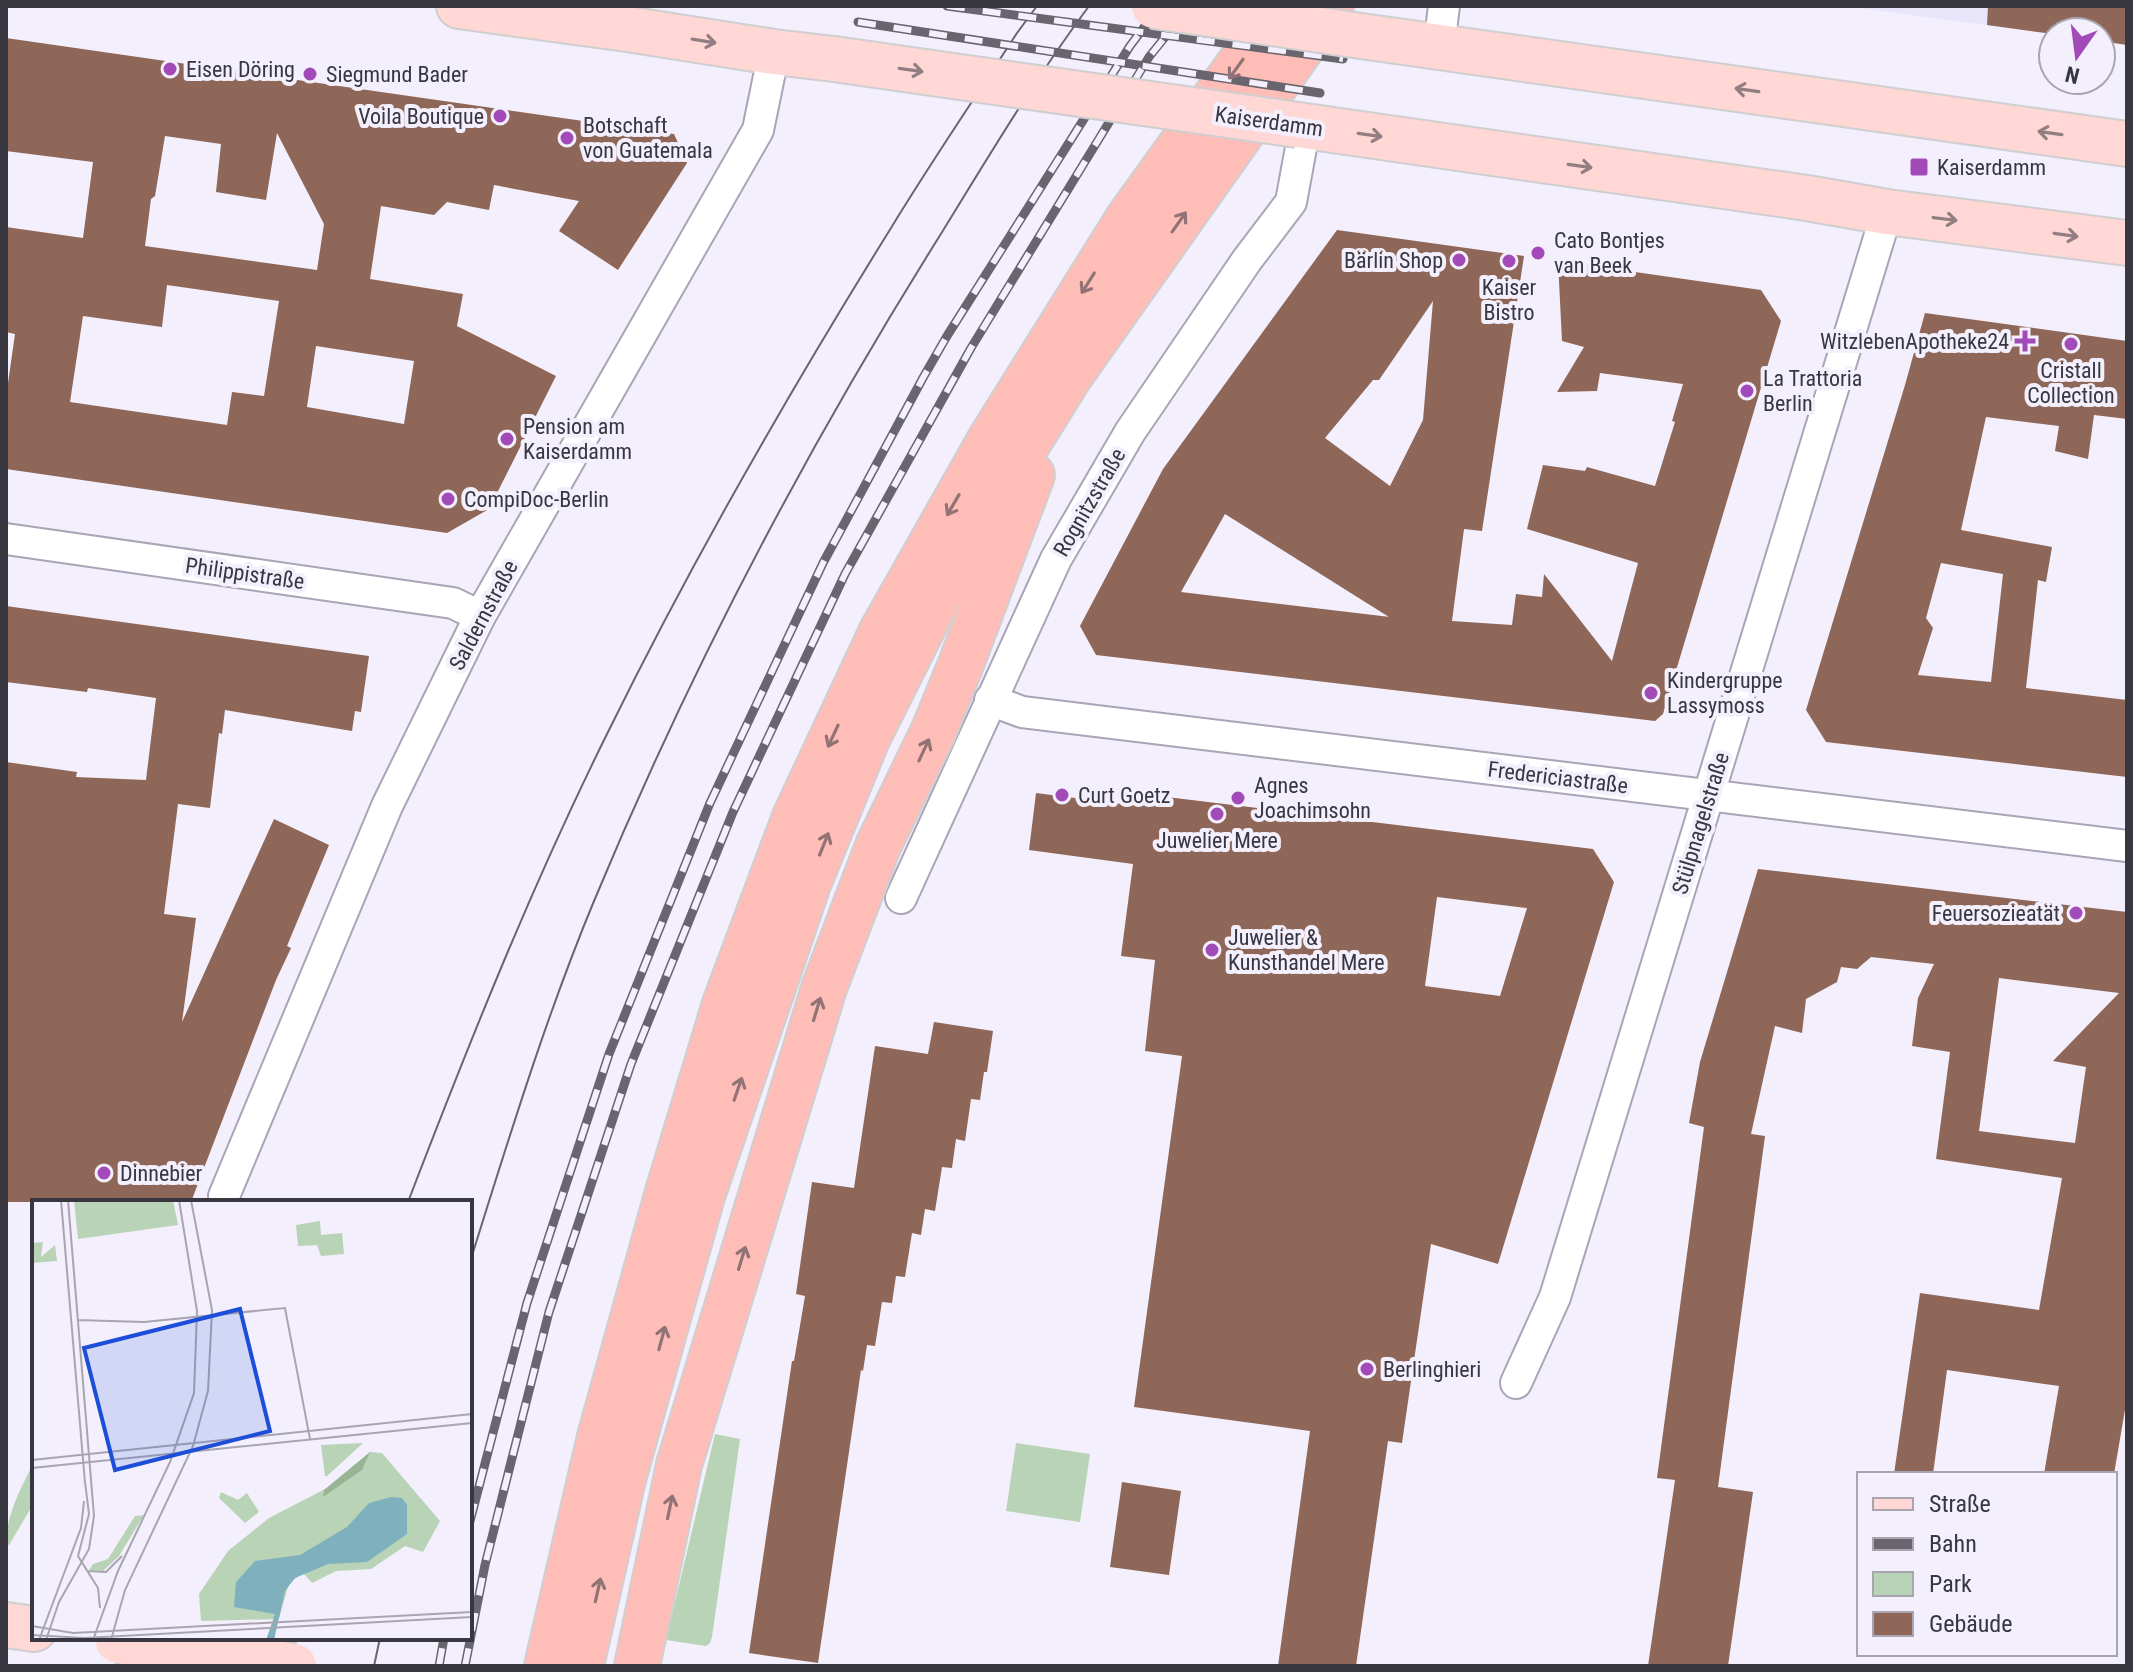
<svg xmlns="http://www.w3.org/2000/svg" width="2133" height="1672" font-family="'Roboto Condensed',sans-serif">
	<rect width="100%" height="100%" fill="#f3effc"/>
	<path fill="#e8e4fa" d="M1845,6H2127V45L2101,41V32H2053V34Z"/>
	<g fill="#b9d3b7">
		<path d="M715,1434L740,1439L712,1637L710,1643L706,1646L666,1640Z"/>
		<path d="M1016,1443L1090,1454L1080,1522L1006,1511Z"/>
		<path d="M34,1462V1503L9,1545L6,1544C6,1515 21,1488 34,1462Z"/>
	</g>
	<g fill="#8e6758" fill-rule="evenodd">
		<path d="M1988,6H2127V45L2101,41V32H2053V34L1987,25Z"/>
		<path d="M6,38L674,134L687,163L618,270L559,231L579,201L494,185L489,210L447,202L434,215L381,206L370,279L463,294L457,326L556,376L489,509L447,533L6,469V397L15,334L6,332V227L83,238L93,162L6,151ZM277,133L324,224L317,270L145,246L151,199L155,196L165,136L221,144L216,192L266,200ZM167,285L279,301L264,396L232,392L227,425L70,402L83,316L162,327ZM316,346L414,361L404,424L307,407Z"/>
		<path d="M1337,230L1524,256L1482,531L1464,529L1452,621L1512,625L1516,594L1542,597L1544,574L1612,661L1638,563L1527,529L1543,465L1585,471L1587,467L1655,486L1675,422L1672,421L1683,384L1600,373L1597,391L1557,392L1584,347L1562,341L1558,261L1761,290L1781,321L1663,714L1655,721L1096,655L1080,626L1163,469ZM1433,301L1423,420L1390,486L1325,438L1373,380H1379ZM1225,514L1389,617H1390L1181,592Z"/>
		<path d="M1925,313L2127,341V419L2094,415L2088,459L2055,451L2059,426L1986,417L1961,530L2052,547L2046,582L2038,580L2026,688L2127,700V777L1826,742L1806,710L1905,385ZM1941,563L2003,574L1991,682L1918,675L1933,628L1926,618Z"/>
		<path d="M6,606L369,656L361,712L355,711L352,731L225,710L222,734L219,733L210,808L178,804L164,914L196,918L182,1022L274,819L329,845L287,946L291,948L276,980L191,1202H6V762L77,772L76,777L146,780L156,698L88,688L87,692L6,682Z"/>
		<path d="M1036,793L1130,805L1132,794L1175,798L1593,849L1614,882L1498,1264L1431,1244L1402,1443L1388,1441L1356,1666H1278L1310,1431L1134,1407L1182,1056L1145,1051L1155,960L1121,956L1133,864L1029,850ZM1437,897L1527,908L1500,996L1425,986Z"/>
		<path d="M1758,869L2127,912V1398L2114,1474H2044L2059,1386L1947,1370L1933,1474H1894L1920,1293L2039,1310L2062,1178L1936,1159L1950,1052L1912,1046L1918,998L1934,964L1871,957L1857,969L1841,967L1837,982L1806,999L1802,1033L1775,1026L1751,1134L1765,1136L1718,1487L1753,1492L1728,1666H1648L1675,1480L1657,1478L1704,1127L1689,1123L1700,1062ZM1999,978L2119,993L2053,1061L2086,1067L2075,1143L1979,1131Z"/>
		<path d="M934,1022L993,1031L987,1072H984L980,1100L971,1099L965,1141L956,1139L952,1168L942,1167L935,1211L925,1209L921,1235L912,1233L905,1277L896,1276L892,1303L882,1302L875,1346L867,1345L863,1371L861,1370L818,1663L749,1653L792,1361H794L805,1296L796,1294L812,1182L854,1188L875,1046L928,1054Z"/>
		<path d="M1122,1482L1181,1491L1169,1575L1110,1567Z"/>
	</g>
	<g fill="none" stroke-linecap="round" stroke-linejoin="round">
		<g stroke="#aaa4b7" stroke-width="34">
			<g id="street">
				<path d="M1439,46L1444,6"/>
				<path d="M6,539L453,603L480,616"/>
				<path d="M990,700L1022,712L2127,846"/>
				<path d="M901,898L1056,559L1130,432L1247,260L1291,202L1305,126"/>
				<path d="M224,1196L387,806L480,616L758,130L774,52"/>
				<path d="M1516,1383L1555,1297L1887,212"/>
			</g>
		</g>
		<g stroke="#cfcfd1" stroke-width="48">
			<g id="primary">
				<path d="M459,6L627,29L774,52L834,59"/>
				<path d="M1361,36L2127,144"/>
				<path d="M1298,125L1807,198L1887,212L2127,243"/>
				<path d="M6,1625L34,1629"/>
			</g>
		</g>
		<g stroke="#cfcfd1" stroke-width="48">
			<g id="highway">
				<path d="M547,1666L600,1437L668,1192L725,1004L795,817L882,631L990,440L1128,219L1281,6"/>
				<path d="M581,1666L623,1479L702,1196L808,884L867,739L935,603L990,504L1069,377L1331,6"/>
				<path d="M637,1666L679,1465L824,988L878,846L934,730L961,664L1032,475"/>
			</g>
		</g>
		<use href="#street" stroke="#fff" stroke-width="30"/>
		<use href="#primary" stroke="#ffd7d4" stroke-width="44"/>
		<use href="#highway" stroke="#ffbdb8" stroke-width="44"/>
		<g stroke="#68656e" stroke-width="2">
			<path d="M408,1202C469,1043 532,885 608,732C693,559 789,392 891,228C931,162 975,98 1017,33L1037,6"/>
			<path d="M470,1262C508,1141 545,1019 594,901C690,670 806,449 939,237C987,159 1034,80 1089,6"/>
			<path d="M265,1666L273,1638"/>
			<path d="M374,1666L380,1638"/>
		</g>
		<g stroke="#68656e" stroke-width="9">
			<g id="rail">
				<path d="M947,6L1343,59"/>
				<path d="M858,22L1320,93"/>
				<path d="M470,1521L527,1303L609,1054L710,803L823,563L924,376L947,336L1130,46L1160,6"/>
				<path d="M439,1666L444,1638"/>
				<path d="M465,1666L485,1565L549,1312L631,1064L733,812L845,574L971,348L1149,57L1190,6"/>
			</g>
		</g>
		<use href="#rail" stroke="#f3effc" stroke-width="6" stroke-dasharray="18" stroke-linecap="butt"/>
		<g stroke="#cfcfd1" stroke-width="48" stroke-linecap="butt">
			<g id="primary-bridge">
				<path d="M1154,6L1361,36"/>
				<path d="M834,59L1298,125"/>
				<path d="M118,1641L294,1666"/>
			</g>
		</g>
		<use href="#primary-bridge" stroke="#ffd7d4" stroke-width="44"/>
	</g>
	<defs><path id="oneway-shaft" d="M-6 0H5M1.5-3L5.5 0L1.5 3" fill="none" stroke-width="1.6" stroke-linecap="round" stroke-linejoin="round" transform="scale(2)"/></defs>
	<g stroke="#927e82">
		<use href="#oneway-shaft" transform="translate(704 41) rotate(9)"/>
		<use href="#oneway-shaft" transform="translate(911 70) rotate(8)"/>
		<use href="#oneway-shaft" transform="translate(1747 90) rotate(-172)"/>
		<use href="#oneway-shaft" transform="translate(2050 133) rotate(-172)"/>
		<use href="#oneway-shaft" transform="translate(1370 135) rotate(8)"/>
		<use href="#oneway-shaft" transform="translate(1580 166) rotate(8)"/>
		<use href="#oneway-shaft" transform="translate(1945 219) rotate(7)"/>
		<use href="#oneway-shaft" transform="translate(2066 235) rotate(8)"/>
	</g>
	<g stroke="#927375">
		<use href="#oneway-shaft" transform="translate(1236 69) rotate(126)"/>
		<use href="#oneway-shaft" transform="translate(1179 222) rotate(-55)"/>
		<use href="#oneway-shaft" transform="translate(1088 283) rotate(122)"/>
		<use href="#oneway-shaft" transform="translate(953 505) rotate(120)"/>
		<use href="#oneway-shaft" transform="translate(833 736) rotate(115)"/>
		<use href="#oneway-shaft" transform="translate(924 750) rotate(-65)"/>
		<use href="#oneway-shaft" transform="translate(824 844) rotate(-68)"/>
		<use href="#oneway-shaft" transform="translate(817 1009) rotate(-73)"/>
		<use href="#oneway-shaft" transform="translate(738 1089) rotate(-71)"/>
		<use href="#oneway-shaft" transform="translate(742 1258) rotate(-73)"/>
		<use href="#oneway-shaft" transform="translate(662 1338) rotate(-75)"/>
		<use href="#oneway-shaft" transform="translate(670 1507) rotate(-78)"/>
		<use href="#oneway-shaft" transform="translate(598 1590) rotate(-77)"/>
	</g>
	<g fill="#a24bb8" stroke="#f3effc" stroke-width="3">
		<circle cx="170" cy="69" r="8"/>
		<circle cx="310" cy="74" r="8"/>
		<circle cx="500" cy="116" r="8"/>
		<circle cx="567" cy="138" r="8"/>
		<rect x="1909" y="157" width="20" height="20" rx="4"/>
		<circle cx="1538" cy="253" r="8"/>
		<circle cx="1459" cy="260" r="8"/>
		<circle cx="1509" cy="261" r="8"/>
		<path d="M2021 329h8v8h8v8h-8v8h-8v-8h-8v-8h8z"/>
		<circle cx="2071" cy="344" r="8"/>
		<circle cx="1747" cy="391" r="8"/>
		<circle cx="507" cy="439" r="8"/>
		<circle cx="448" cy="499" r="8"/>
		<circle cx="1651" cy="693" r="8"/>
		<circle cx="1062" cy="795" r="8"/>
		<circle cx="1238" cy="798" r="8"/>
		<circle cx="1217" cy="814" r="8"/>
		<circle cx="2076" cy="913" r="8"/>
		<circle cx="1212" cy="950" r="8"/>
		<circle cx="104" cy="1173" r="8"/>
		<circle cx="1367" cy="1369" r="8"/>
	</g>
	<g text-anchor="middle" stroke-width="8" stroke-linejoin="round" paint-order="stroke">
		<g font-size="22" fill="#38363e" stroke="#f3effc" text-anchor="start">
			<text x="186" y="77">Eisen Döring</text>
			<text x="326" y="82">Siegmund Bader</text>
			<text x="484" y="124" text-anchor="end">Voila Boutique</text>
			<text x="583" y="133">Botschaft<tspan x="583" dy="25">von Guatemala</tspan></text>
			<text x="1937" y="175">Kaiserdamm</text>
			<text x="1554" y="248">Cato Bontjes<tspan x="1554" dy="25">van Beek</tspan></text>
			<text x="1443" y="268" text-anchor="end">Bärlin Shop</text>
			<text x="1509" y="295" text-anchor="middle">Kaiser<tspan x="1509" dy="25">Bistro</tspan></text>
			<text x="2009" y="349" text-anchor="end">WitzlebenApotheke24</text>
			<text x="2071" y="378" text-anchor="middle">Cristall<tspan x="2071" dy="25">Collection</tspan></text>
			<text x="1763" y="386">La Trattoria<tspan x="1763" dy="25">Berlin</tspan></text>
			<text x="523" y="434">Pension am<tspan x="523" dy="25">Kaiserdamm</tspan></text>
			<text x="464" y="507">CompiDoc-Berlin</text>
			<text x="1667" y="688">Kindergruppe<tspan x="1667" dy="25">Lassymoss</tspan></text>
			<text x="1254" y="793">Agnes<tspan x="1254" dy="25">Joachimsohn</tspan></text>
			<text x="1078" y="803">Curt Goetz</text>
			<text x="1217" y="848" text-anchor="middle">Juwelier Mere</text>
			<text x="2060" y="921" text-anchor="end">Feuersozieatät</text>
			<text x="1228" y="945">Juwelier &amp;<tspan x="1228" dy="25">Kunsthandel Mere</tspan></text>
			<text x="120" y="1181">Dinnebier</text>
			<text x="1383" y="1377">Berlinghieri</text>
		</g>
		<g font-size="22" fill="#38363e" stroke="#f3effc">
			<text transform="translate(1269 121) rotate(8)" y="8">Kaiserdamm</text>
			<text transform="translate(1089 502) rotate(-60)" y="8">Rognitzstraße</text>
			<text transform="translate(245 573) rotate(8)" y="8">Philippistraße</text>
			<text transform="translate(483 615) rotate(-62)" y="8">Saldernstraße</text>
			<text transform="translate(1558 777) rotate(7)" y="8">Fredericiastraße</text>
			<text transform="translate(1700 823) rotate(-73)" y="8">Stülpnagelstraße</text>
		</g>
	</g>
	<g transform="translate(32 1200)">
		<rect width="440" height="440" fill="#f3effc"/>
		<path d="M42,0H141L146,25L46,39ZM288,21L289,35L310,33L312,54L289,56L285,45L266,46L264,25ZM11,42L9,57L23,45L25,61L0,63V43ZM331,243L295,276H293L289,245ZM338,252L350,253L408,321L391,352L373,346L339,369L304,371L280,383L271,373L257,383L247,419L169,421L167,394L196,351L237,318L299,286ZM189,292L206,300L215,293L227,312L213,323L187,298ZM112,315L87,356L71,371L57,370L61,364L76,359L103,316Z" fill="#b9d3b7"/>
		<path d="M338,252L330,270L291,297L292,290Z" fill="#97b595"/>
		<path d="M359,297L370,298L375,305V334L335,362L296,364L263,378L253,391L242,440H234L243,414L202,407L204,382L223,361L268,355L315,327L337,303Z" fill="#7eb1bd"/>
		<path fill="none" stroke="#a8a5b0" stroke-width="2" d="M29,0L53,283M45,120L112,122L253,108L278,239M0,260L440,214M0,268L440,223M53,282L57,314L46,356L66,388L68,408M55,371L74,372L90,356M0,426L41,433L440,412M0,435L52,438L440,417M7,440L49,328L52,301M14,440L27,402L57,349L62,316L36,0M61,440L86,371L138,262L162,193L165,111L147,0M79,440L93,390L161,246L176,191L180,110L159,0"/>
		<path fill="#1d4ed8" fill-opacity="0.15" stroke="#1d4ed8" stroke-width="4" d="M208,109L238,231L83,270L52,148Z"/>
		<rect width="440" height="440" fill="none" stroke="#38363e" stroke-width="4"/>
	</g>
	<rect width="2133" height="1672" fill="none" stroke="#38363e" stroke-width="16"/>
	<rect x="1857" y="1472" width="260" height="184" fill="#f3effc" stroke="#a8a5b0" stroke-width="2"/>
	<rect x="1873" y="1498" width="40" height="12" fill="#ffd7d4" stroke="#a8a5b0" stroke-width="2"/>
	<text x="1929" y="1512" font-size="24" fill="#38363e">Straße</text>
	<rect x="1873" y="1538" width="40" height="12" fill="#68656e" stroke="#a8a5b0" stroke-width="2"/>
	<text x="1929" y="1552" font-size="24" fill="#38363e">Bahn</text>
	<rect x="1873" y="1572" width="40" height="24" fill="#b9d3b7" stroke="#a8a5b0" stroke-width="2"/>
	<text x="1929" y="1592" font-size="24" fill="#38363e">Park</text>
	<rect x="1873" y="1612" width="40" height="24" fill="#8e6758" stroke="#a8a5b0" stroke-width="2"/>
	<text x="1929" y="1632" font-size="24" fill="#38363e">Gebäude</text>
	<g transform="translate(2077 56) rotate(194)"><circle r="38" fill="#f3effc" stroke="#a8a5b0" stroke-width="2"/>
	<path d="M0-6L14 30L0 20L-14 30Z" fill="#a24bb8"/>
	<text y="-12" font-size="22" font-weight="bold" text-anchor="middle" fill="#38363e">N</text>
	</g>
</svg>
